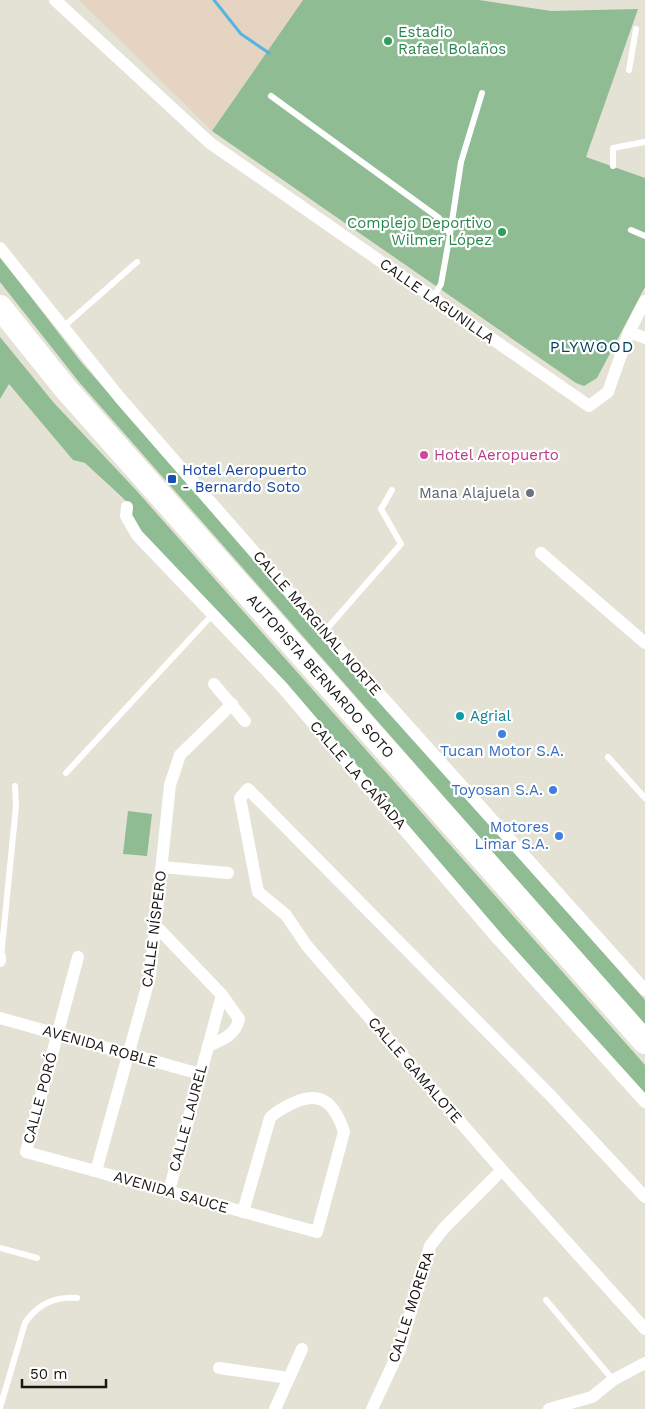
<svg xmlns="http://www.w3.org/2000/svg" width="645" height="1409" font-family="'Work Sans',sans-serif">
	<rect width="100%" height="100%" fill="#e4e2d4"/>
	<path fill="#e6d4c3" d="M79,0H303L212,131Z"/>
	<g fill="#8fbc93">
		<path d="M303,0H479L551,11L638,9L586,157L645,178V287L597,378L584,386L576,383L212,131Z"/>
		<path d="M0,257L81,362L645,1000V1025L79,382L0,282Z"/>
		<path d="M0,337L54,403L135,489L645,1065V1095L132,521L130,506L123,498L85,463L73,460L9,384L0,399Z"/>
		<path d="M128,811L152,814L147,856L123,854Z"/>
	</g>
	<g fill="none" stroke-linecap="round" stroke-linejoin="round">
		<path stroke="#54b5e1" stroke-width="3" d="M214,0L241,34L269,53"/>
		<g stroke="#fff" stroke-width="6">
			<path d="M629,70L636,29"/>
			<path d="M271,96L439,218L450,234L441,284L433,298"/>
			<path d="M613,166V148L645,142"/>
			<path d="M631,230L645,236"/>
			<path d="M450,234L461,162L482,93"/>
			<path d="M62,328L137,262"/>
			<path d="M324,632L401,544L381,509L392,490"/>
			<path d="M608,757L645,798"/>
			<path d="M66,773L213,614"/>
			<path d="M1,957L16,806L15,786"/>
			<path d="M0,1248L37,1258"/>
			<path d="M546,1300L613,1380"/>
			<path d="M0,1408L25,1323C37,1305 55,1296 77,1298"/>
		</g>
		<g stroke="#fff" stroke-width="12">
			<path d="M55,0L210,143L589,406L608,392L629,332L645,301"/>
			<path d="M0,248L120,398L324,632L645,990"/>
			<path d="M629,332L645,338"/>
			<path d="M127,507L126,516L137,535L282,687L497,938L645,1102"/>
			<path d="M541,553L645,643"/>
			<path d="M214,684L245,721"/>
			<path d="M162,867L228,873"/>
			<path d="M156,926L222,995L239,1019C236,1035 222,1040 208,1046"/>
			<path d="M0,957V961"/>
			<path d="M78,957L26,1152L317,1232L344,1132C334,1101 319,1089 289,1105C282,1109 275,1112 270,1118L243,1212"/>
			<path d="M0,1018L200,1074"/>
			<path d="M96,1171L150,976L170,785L180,755L232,704"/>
			<path d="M169,1191L222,995"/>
			<path d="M645,1197L551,1096L248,789L240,798L258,892L286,915L307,946L502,1170L645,1329"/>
			<path d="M219,1368L289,1378"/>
			<path d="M275,1409L302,1349"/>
			<path d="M372,1409L400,1349L430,1246L444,1228L502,1170"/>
			<path d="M549,1409L592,1397L613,1380L645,1363"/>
		</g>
		<path stroke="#fff" stroke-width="24" id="s1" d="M0,307L65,388L645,1042"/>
	</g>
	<g fill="#2e9e5b" stroke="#fff" stroke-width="2">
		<circle cx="388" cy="41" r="5"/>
		<circle cx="502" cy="232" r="5"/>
	</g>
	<circle fill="#d1479c" stroke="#fff" stroke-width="2" cx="424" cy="455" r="5"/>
	<rect fill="#1a4fb4" stroke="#fff" stroke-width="2" x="167" y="474" width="10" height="10" rx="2.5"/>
	<circle fill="#6b7280" stroke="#fff" stroke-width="2" cx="530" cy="493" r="5"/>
	<circle fill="#0f9aa8" stroke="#fff" stroke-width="2" cx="460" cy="716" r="5"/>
	<g fill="#3f7fe0" stroke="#fff" stroke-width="2">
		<circle cx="502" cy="734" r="5"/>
		<circle cx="553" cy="790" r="5"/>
		<circle cx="559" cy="836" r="5"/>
	</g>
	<g text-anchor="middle" stroke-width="4.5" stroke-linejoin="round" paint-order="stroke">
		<g font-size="15" fill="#27864d" stroke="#fff" text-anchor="start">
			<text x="398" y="37">Estadio<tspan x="398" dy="17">Rafael Bolaños</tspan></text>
			<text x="492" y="228" text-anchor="end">Complejo Deportivo<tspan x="492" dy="17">Wilmer López</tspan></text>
		</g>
		<g font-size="15" fill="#171612" stroke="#fff">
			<text transform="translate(437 301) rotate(35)" y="5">CALLE LAGUNILLA</text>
			<text transform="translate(317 623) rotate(49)" y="5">CALLE MARGINAL NORTE</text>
			<text dy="5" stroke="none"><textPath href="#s1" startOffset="489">AUTOPISTA BERNARDO SOTO</textPath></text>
			<text transform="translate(358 775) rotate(49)" y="5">CALLE LA CAÑADA</text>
			<text transform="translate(154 929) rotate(-83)" y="5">CALLE NÍSPERO</text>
			<text transform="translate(100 1046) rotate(16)" y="5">AVENIDA ROBLE</text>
			<text transform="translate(415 1070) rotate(49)" y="5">CALLE GAMALOTE</text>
			<text transform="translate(40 1098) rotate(-75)" y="5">CALLE PORÓ</text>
			<text transform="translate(188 1118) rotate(-75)" y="5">CALLE LAUREL</text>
			<text transform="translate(171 1192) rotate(16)" y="5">AVENIDA SAUCE</text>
			<text transform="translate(411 1307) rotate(-72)" y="5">CALLE MORERA</text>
		</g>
		<g font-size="15" fill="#b23c85" stroke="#fff" text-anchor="start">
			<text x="434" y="460">Hotel Aeropuerto</text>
		</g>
		<g font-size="15" fill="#164399" stroke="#fff" text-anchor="start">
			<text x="182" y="475">Hotel Aeropuerto<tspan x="182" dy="17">- Bernardo Soto</tspan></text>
		</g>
		<g font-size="15" fill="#5b616d" stroke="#fff" text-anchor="end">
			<text x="520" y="498">Mana Alajuela</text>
		</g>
		<g font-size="15" fill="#0d838f" stroke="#fff" text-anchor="start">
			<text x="470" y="721">Agrial</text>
		</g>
		<g font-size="15" fill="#366cbe" stroke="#fff" text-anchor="end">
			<text x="502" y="756" text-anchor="middle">Tucan Motor S.A.</text>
			<text x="543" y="795">Toyosan S.A.</text>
			<text x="549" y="832">Motores<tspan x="549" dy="17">Limar S.A.</tspan></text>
		</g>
		<g font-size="16" letter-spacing="1" fill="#004161" stroke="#fff">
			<text x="592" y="352">PLYWOOD</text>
		</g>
	</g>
	<path d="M22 1379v8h84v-8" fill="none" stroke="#171612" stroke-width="2.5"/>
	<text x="30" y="1379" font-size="15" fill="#171612" stroke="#ffffff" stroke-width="4" paint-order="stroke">50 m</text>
</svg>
